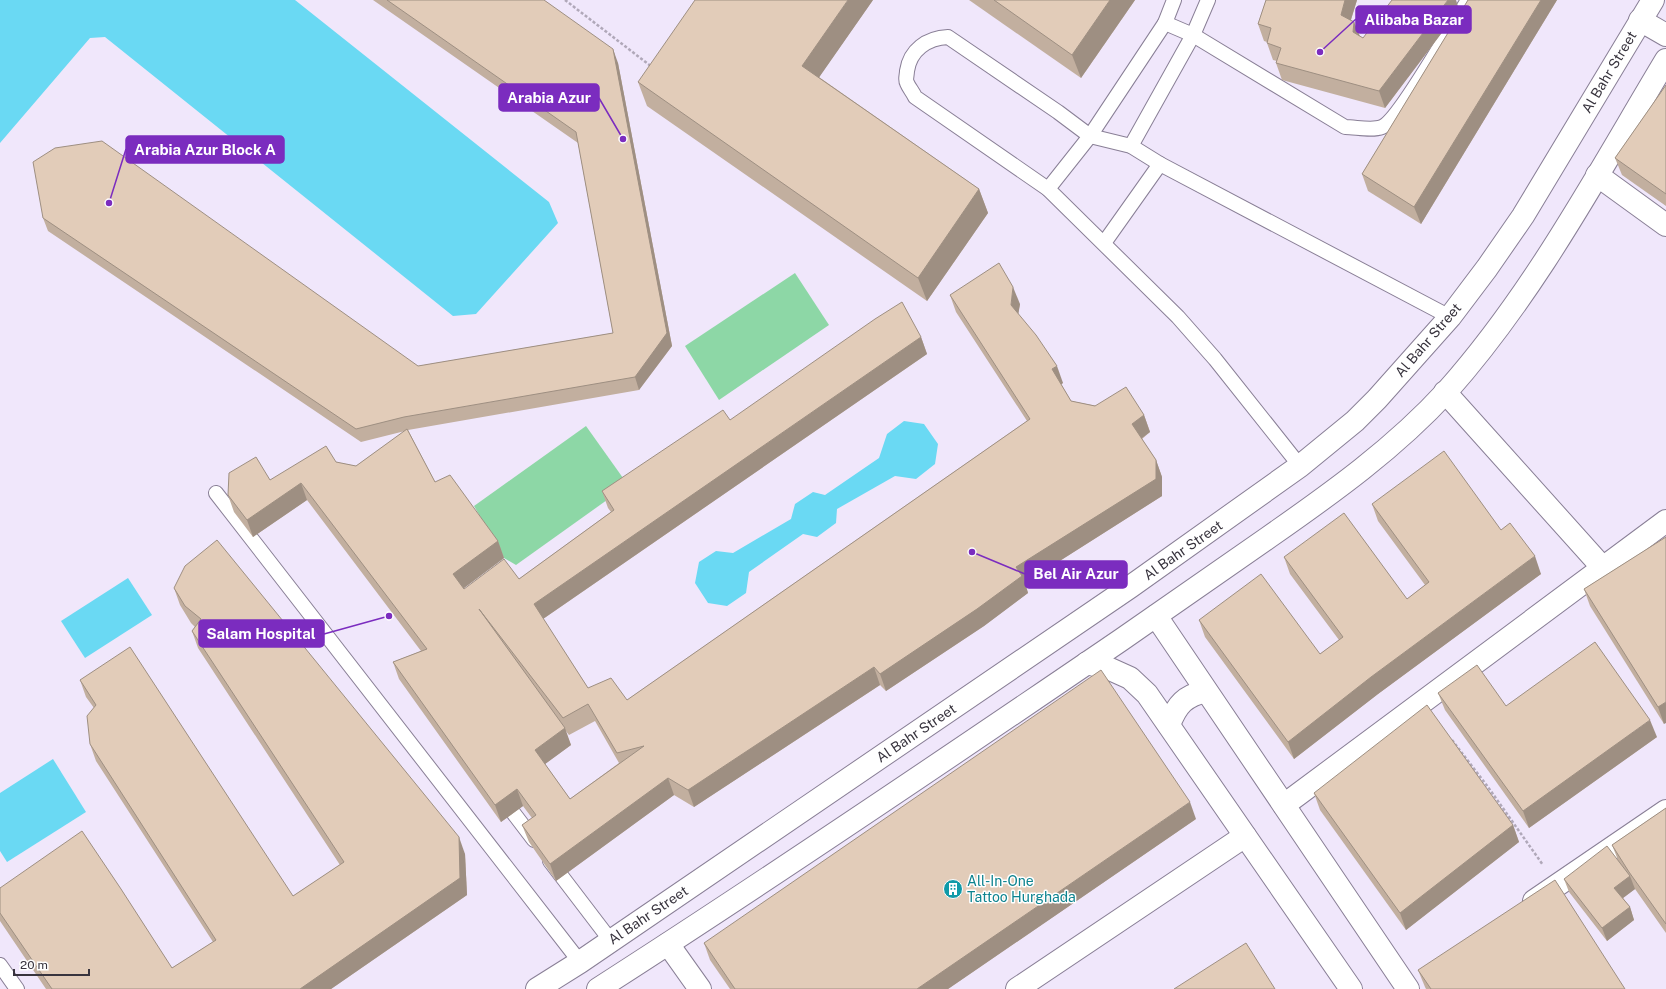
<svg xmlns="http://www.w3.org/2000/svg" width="1666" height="989" font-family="'Public Sans',sans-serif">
	<rect width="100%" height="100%" fill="#f0e7fb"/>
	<g fill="#8dd7a6">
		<path d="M795,273L829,325L719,400L685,346Z"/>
		<path d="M586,426L628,485L516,565L504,558L474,506Z"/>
	</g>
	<g fill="#6ad9f3">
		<path d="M0,0H295L549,202L558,223L476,314L453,316L105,37L90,38L0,143Z"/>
		<path d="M904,421L924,424L938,444L935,464L916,479L895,476L837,509L836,523L817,537L803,534L749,572L746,593L727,606L708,603L695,583L699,562L716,551L733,553L791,519L795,504L813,492L825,495L879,458L887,434Z"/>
		<path d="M128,578L152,615L85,658L61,621Z"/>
		<path d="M53,759L86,812L7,862L0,851V793Z"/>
	</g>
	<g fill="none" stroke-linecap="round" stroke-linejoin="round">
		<g stroke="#897f96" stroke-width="16">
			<g id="lane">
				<path d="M1165,23L1193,35L1345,127C1356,127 1372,131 1382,127C1399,120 1455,21 1468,0"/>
				<path d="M1131,146L1193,35L1208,0"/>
				<path d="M1048,189L1090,136L1165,23L1174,0"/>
				<path d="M1104,243L1160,164"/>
				<path d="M1300,466L1215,359L1178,317L1048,189L915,97C913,92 909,88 907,83C905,80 907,75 907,71C910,50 927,38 948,37L1058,112L1090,136L1131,146L1160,164L1450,317"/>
				<path d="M216,493L580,962"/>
				<path d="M502,798L534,840"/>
				<path d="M550,861L611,941"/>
				<path d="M0,965L17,989"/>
			</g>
		</g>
		<g stroke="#897f96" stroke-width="24">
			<g id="street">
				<path d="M1597,175L1666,225"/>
				<path d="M1445,392L1603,568"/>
				<path d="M1156,616L1408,989"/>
				<path d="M1087,663L1110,669L1130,678L1147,694L1351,989"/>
				<path d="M1169,725C1177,704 1185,696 1206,691"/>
				<path d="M1284,805L1666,521"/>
				<path d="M1534,901L1666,811"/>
				<path d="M668,944L700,989"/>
				<path d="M1017,989L1245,836"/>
			</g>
		</g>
		<g stroke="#897f96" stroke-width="24">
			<g id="secondary">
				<path d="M1640,20L1666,35"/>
				<path d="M537,989L580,962L1130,587L1300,466L1355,421L1377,399L1450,317L1487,268L1523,216L1653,0"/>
				<path d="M598,989C774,876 948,758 1121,640C1170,606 1219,572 1269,537C1332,493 1395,448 1447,391C1535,292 1598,173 1666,60"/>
			</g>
		</g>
		<g stroke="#b0a8b9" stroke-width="2.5" stroke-dasharray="3 2" stroke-linecap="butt">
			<path d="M565,0L652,67"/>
			<path d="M1452,740L1488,787L1543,865"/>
		</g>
		<use href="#lane" stroke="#fff" stroke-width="14"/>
		<use href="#street" stroke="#fff" stroke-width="22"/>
		<use href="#secondary" stroke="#fff" stroke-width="22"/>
	</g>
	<g fill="#c2af9f" fill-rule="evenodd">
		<path d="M373,0H544L618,63L672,346L639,390L408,430L435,482L498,541L504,558L464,588V589L519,579L611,512L608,508L602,491L730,420L921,337L927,354L543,619L588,688L627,700L1027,421L956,312L950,295L1020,304L1018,314L1063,383L1061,384L1071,401L1144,415L1150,432L1142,439L1156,460L1162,477V496L1025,583L1028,593L984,626L886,691L880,685L694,807L674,795L556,881L529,842L522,825L532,818L523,806L501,822L399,679L393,662L421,651L307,500L253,537L234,512L228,495L270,480L336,462L356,466L405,431L361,442L48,231L43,218L418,366L613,333L578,143ZM595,721L619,763L570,799L545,764L571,745L565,730L569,735Z"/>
		<path d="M873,0L819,77L979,189L988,213L927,301L647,106L638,82Z"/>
		<path d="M969,0H1135L1081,78Z"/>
		<path d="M1266,0H1357L1351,20L1354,22L1360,37L1363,38L1459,10L1385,108L1282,80L1276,63L1277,61L1273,60L1267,43V42L1264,41L1258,24Z"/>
		<path d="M1468,0H1557L1421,224L1368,191L1362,174Z"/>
		<path d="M1666,85V206L1622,175L1615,158Z"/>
		<path d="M1372,504L1501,530L1541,574L1378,694L1294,759L1205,637L1199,620L1320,654L1339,640L1290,574L1284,557L1407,599L1425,585L1378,521Z"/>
		<path d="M1666,537L1664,724L1590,606L1584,589Z"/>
		<path d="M174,588L465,854L467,895L331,989H46L0,921V888L172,968L213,942L96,761L90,744L94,708L86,697L80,680L293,896L340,865L198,648L192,631L195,627L191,623L180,605Z"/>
		<path d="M1438,693L1506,706L1657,737L1529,828L1445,710Z"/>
		<path d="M1314,793L1513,825L1519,842L1406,930L1320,810Z"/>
		<path d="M1666,808V933L1635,889L1623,898L1630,907L1634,920L1607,941L1569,892L1564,879L1618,860L1612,845Z"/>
		<path d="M1196,819L948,989H730L710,960L704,943Z"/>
		<path d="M1418,970L1625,989H1426L1425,987Z"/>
	</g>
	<g fill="#9e8f82">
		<path d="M848,0H873L811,89L802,66Z"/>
		<path d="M1110,0H1135L1081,78L1072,55Z"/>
		<path d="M1345,0H1357L1347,32L1341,15Z"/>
		<path d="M1448,0H1456L1459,10L1385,108L1379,91Z"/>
		<path d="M1541,0H1557L1421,224L1414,207Z"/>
		<path d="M1354,22L1361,39L1353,32Z"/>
		<path d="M613,49L618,63L672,346L639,390L635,377Z"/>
		<path d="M979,189L988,213L927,301L918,278Z"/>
		<path d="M1013,287L1020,304L1017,322L1011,305Z"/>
		<path d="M921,337L927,354L540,621L534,604Z"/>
		<path d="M1057,366L1063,383L1059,386L1052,369Z"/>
		<path d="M1144,415L1150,432L1138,441L1132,424Z"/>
		<path d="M1156,460L1162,477V496L1025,583L1028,593L984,626L886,691L880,674L1016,567Z"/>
		<path d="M301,483L307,500L253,537L247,520Z"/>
		<path d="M498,541L504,558L460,591L453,574Z"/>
		<path d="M1535,556L1541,574L1378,694L1294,759L1288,742L1371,677Z"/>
		<path d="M874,667L880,685L694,807L688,790Z"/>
		<path d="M1666,702V723L1664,724L1658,707Z"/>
		<path d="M1650,720L1657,737L1529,828L1523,811Z"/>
		<path d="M565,728L571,745L541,767L535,750Z"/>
		<path d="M668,778L674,795L556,881L550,864Z"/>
		<path d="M517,789L523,806L501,822L495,805Z"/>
		<path d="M1190,802L1196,819L948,989H917Z"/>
		<path d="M1513,825L1519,842L1406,930L1400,913Z"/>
		<path d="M459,837L465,854L467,895L331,989H300Z"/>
		<path d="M1630,876L1635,889L1619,901L1614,888Z"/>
		<path d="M1630,907L1634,920L1607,941L1602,928Z"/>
	</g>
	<g fill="#e2ccb9" stroke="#9e8f82" fill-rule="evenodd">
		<path d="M387,0H544L613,49L667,333L635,377L404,417L356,429L43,218L33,162L55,148L102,141L418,366L613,333L576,132Z"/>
		<path d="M695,0H848L802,66L979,189L918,278L638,82Z"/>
		<path d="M994,0H1110L1072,55Z"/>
		<path d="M1266,0H1345L1341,15L1354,22L1353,32L1363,38L1392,0H1448L1379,91L1276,63L1281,48L1267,43L1271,28L1258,24Z"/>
		<path d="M1468,0H1541L1414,207L1362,174Z"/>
		<path d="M1666,85V194L1615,158Z"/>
		<path d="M999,263L1013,287L1011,305L1036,335L1057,366L1052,369L1071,401L1095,406L1126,387L1144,415L1132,424L1156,460V479L1016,567L1022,576L977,609L880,674L874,667L688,790L668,778L550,864L522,825L536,815L517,789L495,805L393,662L427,649L301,483L247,520L228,495L229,473L256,457L270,480L326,446L336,462L356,466L407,429L435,482L450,475L498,541L453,574L464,589L504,559L519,579L614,510L602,491L723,410L730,420L875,319L902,302L921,337L534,604L588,688L611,678L627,700L1030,419L950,295ZM479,609L563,718L588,704L617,753L644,746L570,799L535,750L565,728Z"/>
		<path d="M1444,451L1501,530L1510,523L1535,556L1371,677L1288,742L1199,620L1261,574L1320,654L1343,637L1284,557L1344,513L1407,599L1429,582L1372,504Z"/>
		<path d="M1666,537V702L1658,707L1584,589Z"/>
		<path d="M217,540L459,837L460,878L300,989H52L0,913V888L82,831L121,889L172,968L216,940L90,744L87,716L96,705L80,680L130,647L293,896L344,862L192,631L201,619L185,606L174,588L185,566Z"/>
		<path d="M1595,642L1650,720L1523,811L1438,693L1477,665L1506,706Z"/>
		<path d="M1101,670L1190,802L917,989H735L704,943Z"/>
		<path d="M1427,705L1513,825L1400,913L1314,793Z"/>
		<path d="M1666,808V924L1629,872L1612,845Z"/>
		<path d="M1607,846L1630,876L1614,888L1630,907L1602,928L1564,879Z"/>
		<path d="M1555,880L1625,989H1431L1418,970Z"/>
		<path d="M1246,943L1275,989H1174Z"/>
	</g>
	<defs>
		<g id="building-disc" transform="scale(1)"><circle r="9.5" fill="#0f9aa8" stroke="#fff"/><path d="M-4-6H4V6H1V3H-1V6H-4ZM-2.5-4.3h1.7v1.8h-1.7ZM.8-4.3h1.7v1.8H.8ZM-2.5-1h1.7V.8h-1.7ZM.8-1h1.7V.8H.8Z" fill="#fff"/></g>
	</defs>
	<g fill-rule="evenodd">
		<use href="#building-disc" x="953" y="889"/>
	</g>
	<g text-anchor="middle" stroke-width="3" stroke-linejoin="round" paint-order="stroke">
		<g font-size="14" fill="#38343e" stroke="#fff">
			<text transform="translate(1609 72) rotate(-59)" y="5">Al Bahr Street</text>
			<text transform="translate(1428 340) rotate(-49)" y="5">Al Bahr Street</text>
			<text transform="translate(1183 550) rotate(-35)" y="5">Al Bahr Street</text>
			<text transform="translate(916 733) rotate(-34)" y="5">Al Bahr Street</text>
			<text transform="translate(648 915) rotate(-34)" y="5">Al Bahr Street</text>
		</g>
		<g font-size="14" fill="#0d838f" stroke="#fff" text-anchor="start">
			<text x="967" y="886">All-In-One<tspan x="967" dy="16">Tattoo Hurghada</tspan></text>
		</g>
	</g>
	<path fill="none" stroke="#7b2cbf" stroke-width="1.5" d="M1320 52L1356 19M623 139L599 98M109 203L126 149M972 552L1025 574M389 616L324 634"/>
	<g fill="#7b2cbf" stroke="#fff" stroke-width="1.5">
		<circle cx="1320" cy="52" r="4"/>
		<circle cx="623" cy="139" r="4"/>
		<circle cx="109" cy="203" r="4"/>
		<circle cx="972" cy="552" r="4"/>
		<circle cx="389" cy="616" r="4"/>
	</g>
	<g fill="#7b2cbf" stroke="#7b2cbf" stroke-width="1.5">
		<rect x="1356" y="6" width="115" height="27" rx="4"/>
		<rect x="499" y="84" width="100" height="27" rx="4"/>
		<rect x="126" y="136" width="158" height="27" rx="4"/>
		<rect x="1025" y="561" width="102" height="27" rx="4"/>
		<rect x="199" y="620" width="125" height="27" rx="4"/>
	</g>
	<g font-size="15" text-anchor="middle" font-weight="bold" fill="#fff">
		<text x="1414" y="25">Alibaba Bazar</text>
		<text x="549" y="103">Arabia Azur</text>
		<text x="205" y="155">Arabia Azur Block A</text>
		<text x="1076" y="579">Bel Air Azur</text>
		<text x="261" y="639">Salam Hospital</text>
	</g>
	<path d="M14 969v6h75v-6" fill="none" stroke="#38343e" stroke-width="2"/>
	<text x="20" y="969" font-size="12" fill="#38343e" stroke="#ffffff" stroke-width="3" paint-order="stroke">20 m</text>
</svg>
